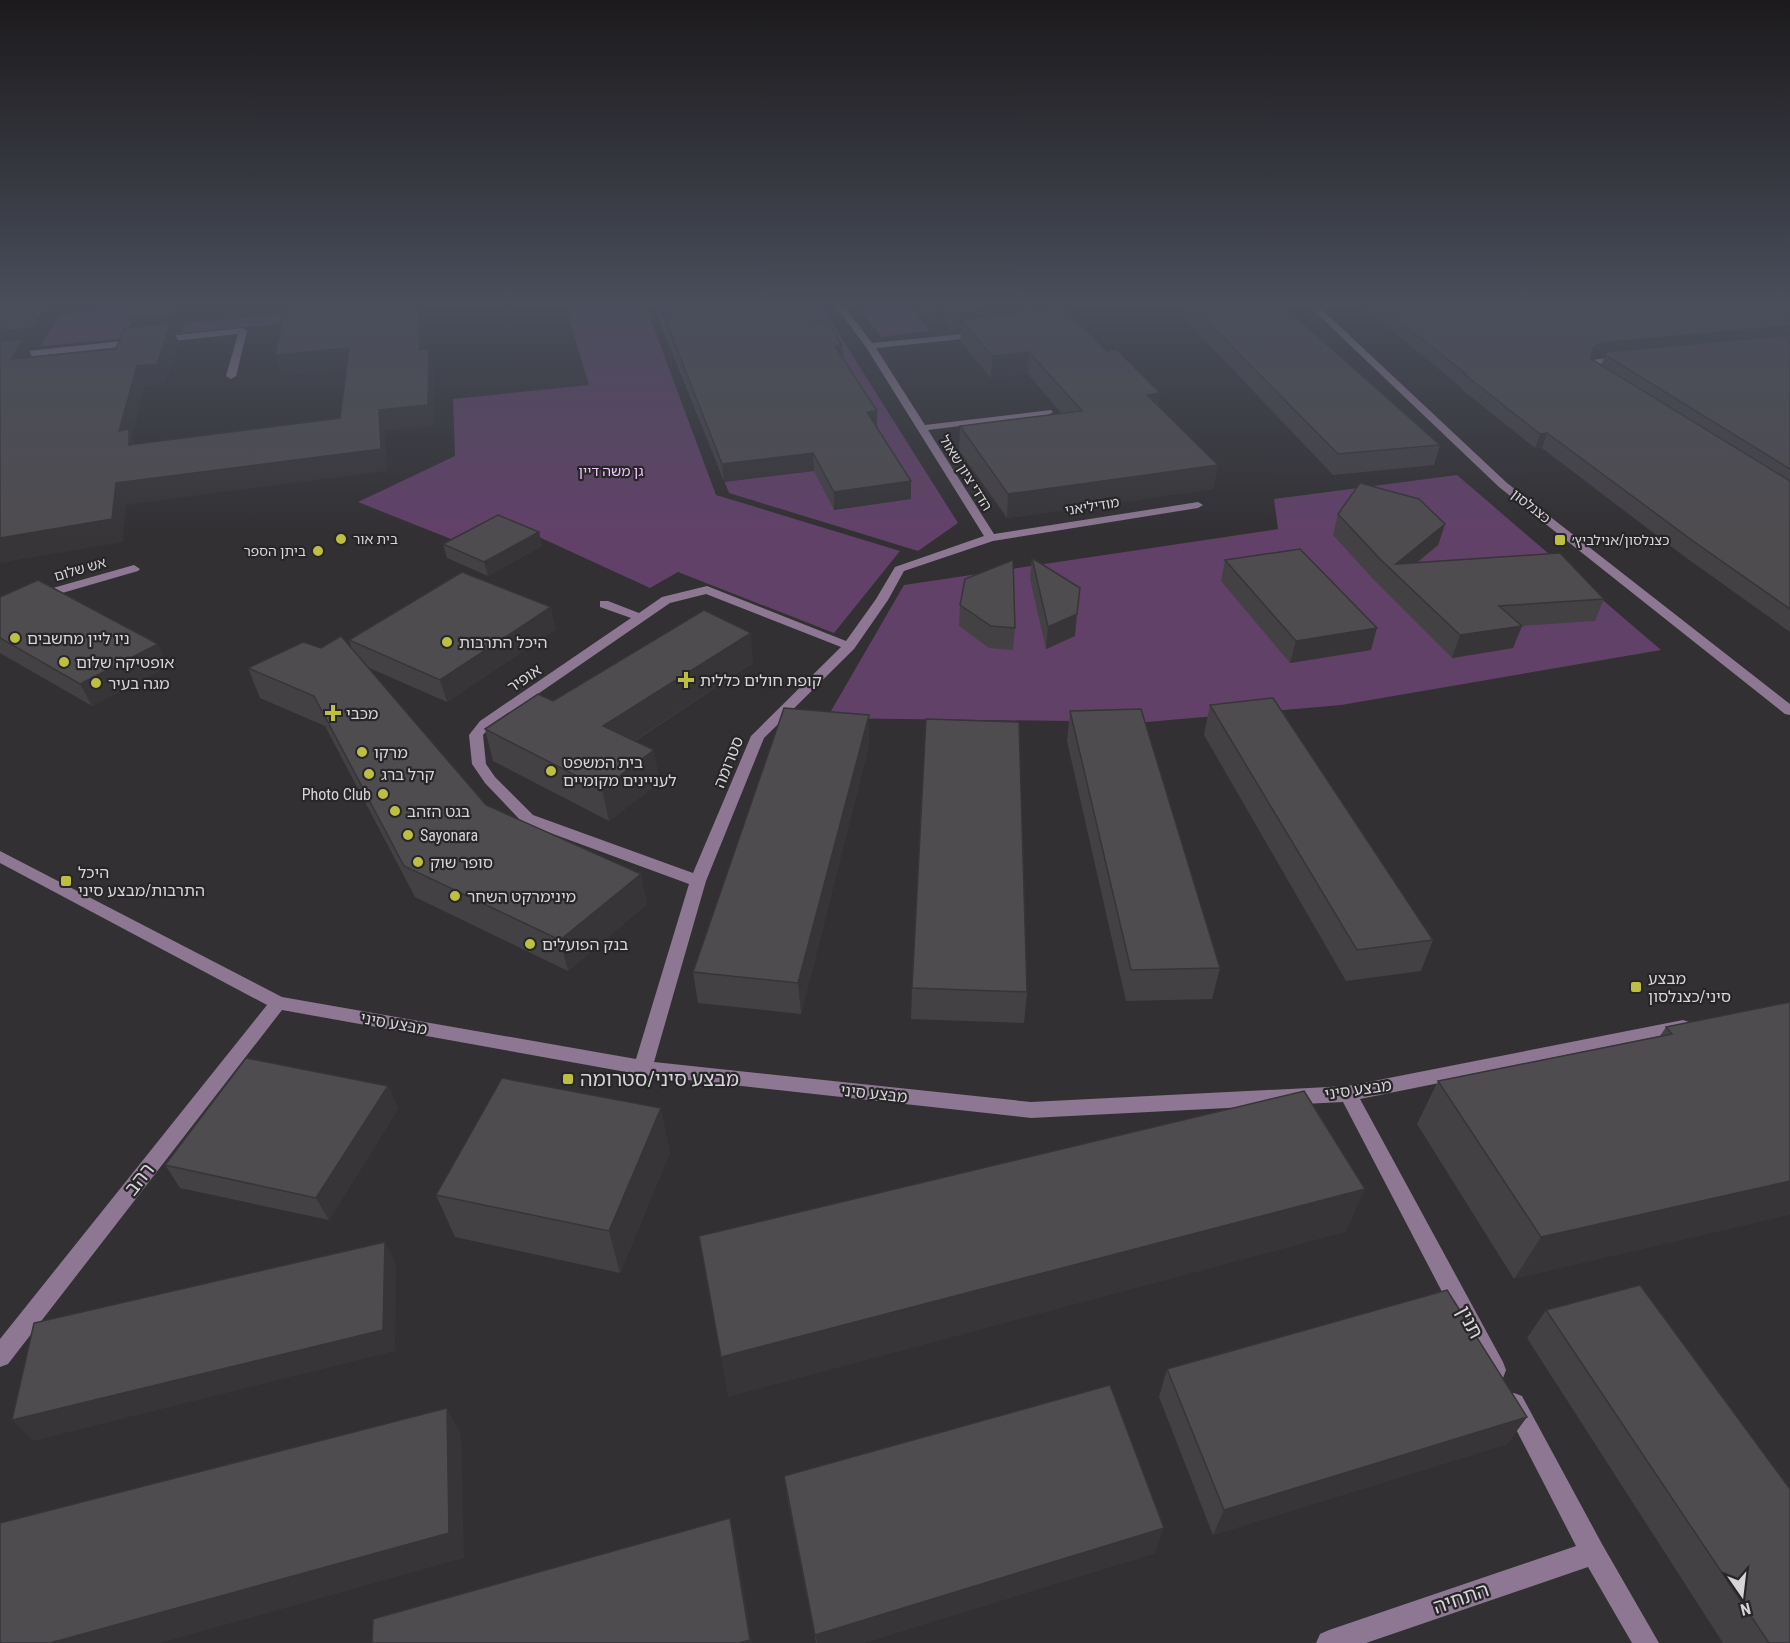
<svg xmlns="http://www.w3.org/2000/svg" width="1790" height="1643" font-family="'Roboto Condensed','Noto Sans Hebrew',sans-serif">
	<rect width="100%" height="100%" fill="#323033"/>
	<g fill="#624169">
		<path d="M0,304H337L335,319L0,350Z"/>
		<path d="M565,304H645L716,495L900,551L834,633L678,572L650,588L500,519L456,541L358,502L455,456L453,399L589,385Z"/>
		<path d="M653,304H820L958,523L918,551L729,493Z"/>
		<path d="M857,304H908L930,331L881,337Z"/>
		<path d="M1457,475L1661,650L1341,705L1147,722L827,718L904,585L1278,529L1274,499Z"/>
	</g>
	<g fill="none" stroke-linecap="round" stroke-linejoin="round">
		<g fill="#8d7792" fill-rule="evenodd">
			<path d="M834,304H842L872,343L984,332L985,334L981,337L876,348L925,425L1051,410L1053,412L1048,415L928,430L994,534L1198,502L1203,505L1198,508L993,541L904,571L888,600L854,649L764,738L706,881L654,1062L1031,1102L1348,1086L1683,1020L1689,1022L1692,1027L1689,1032L1683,1034L1360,1099L1503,1362L1506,1370L1503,1378L1495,1381L1487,1378L1343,1102L1031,1118L643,1075L282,1010L8,1364L0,1367V1339L267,1005L0,863V851L282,997L636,1059L689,884L523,823L485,783L472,764L469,735L480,721L631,618L600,607V601H608L639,613L662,597L707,586L846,641L876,599L895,567L984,536L866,347ZM706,594L841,647L751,736L693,873L533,815L495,777L486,764L483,735L490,727L670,603Z"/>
			<path d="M1307,304H1316L1507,483L1790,704V715L1785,714L1499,487Z"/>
			<path d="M243,328L247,331L236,376L231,379L226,376L238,334L0,360V354Z"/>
			<path d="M1623,356L1626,357V361L1599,364L1597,370L1604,374V378H1598L1587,371L1592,360Z"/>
			<path d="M134,565L140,569L138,571L0,611V603Z"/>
			<path d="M1514,1393L1522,1396L1602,1544L1659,1643H1632L1588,1567L1366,1643H1316L1320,1634L1329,1630L1576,1546L1503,1404L1506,1396Z"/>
		</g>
	</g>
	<g fill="#444145" fill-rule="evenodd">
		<path d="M670,304H804L814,322L842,345V358L877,411V428L911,499L834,510L814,471L724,482L665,329L663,313L674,312Z"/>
		<path d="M915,304H1026L1034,312L1159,406L1218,465L1213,489L1007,518L959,450L960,426L1062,414L1028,374L991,378L960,341L961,332H953L946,324L932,325Z"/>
		<path d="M1185,304H1281L1440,445L1434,465L1333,475L1183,317Z"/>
		<path d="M1359,304H1790V632L1685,557L1542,448H1535L1460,388L1461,387ZM1605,356L1601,365L1591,359L1595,357Z"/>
		<path d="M1338,514L1445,524L1438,545L1418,562L1604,599L1595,621L1521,626L1513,648L1452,658L1374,580L1333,535Z"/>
		<path d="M539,532L542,546L488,576L447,558L443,544Z"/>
		<path d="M1032,558L1075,636L1046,649L1030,579Z"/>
		<path d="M1225,560L1371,650L1290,663L1221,581Z"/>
		<path d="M0,597L169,666L92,706L0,653Z"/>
		<path d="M960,605L1015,628L1013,650L989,648L959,626Z"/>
		<path d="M556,629L447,702L367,667L486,805L647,904L568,971L415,897L325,726L260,698L248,668L321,648L352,650L349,640Z"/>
		<path d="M753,663L635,741L660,782L609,821L493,761L485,729L553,701Z"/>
		<path d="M1210,705L1433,940L1421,971L1346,981L1204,735Z"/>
		<path d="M1070,711L1220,968L1212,999L1126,1001L1067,741Z"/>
		<path d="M869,745L801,1014L698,1003L693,972Z"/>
		<path d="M912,988L1027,992L1024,1023L911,1019Z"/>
		<path d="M1790,1002L1514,1279L1417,1124L1438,1081L1660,1036L1666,1027Z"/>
		<path d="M388,1086L398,1109L329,1220L180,1188L165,1165Z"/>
		<path d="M670,1152L620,1273L455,1237L436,1195Z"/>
		<path d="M1546,1310L1790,1643H1723L1527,1338Z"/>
		<path d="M1167,1369L1527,1417L1507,1444L1213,1535L1159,1397Z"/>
		<path d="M784,1476L1155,1553L863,1643H816L788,1502Z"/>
	</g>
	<g fill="#373538">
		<path d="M47,304H148L149,306L60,315L40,347L29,349L33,359L21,379L0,352V331Z"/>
		<path d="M178,304H291L294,313L185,323L182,332L175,333L179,343L165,384L145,386L132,437L138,451V466L119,431L136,337L129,318Z"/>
		<path d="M419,304H424V371L419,350Z"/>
		<path d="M932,304H946V324L932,325Z"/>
		<path d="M1022,305L1021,326L961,320V332H953L954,311Z"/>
		<path d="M1790,326V338L1595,357L1588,361L1593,348L1600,343Z"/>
		<path d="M842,345L843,361L835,346Z"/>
		<path d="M349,348L355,368L281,376L275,355Z"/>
		<path d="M429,349L434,370V426L385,431L387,471L126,505L123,542L0,563V538L116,483L379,410Z"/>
		<path d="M1029,352L1028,374L991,378L992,356Z"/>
		<path d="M1160,393L1157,416L1147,395Z"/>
		<path d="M877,411V428L867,412Z"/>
		<path d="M1547,433L1542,448H1535L1540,434Z"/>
		<path d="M813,453L814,471L724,482L722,464Z"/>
		<path d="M1218,465L1213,489L1007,518L1008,494Z"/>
		<path d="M911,481V499L834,510V492Z"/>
		<path d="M1445,524L1438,545L1399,577L1396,564Z"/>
		<path d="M539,532L542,546L488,576L484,562Z"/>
		<path d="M551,607L556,629L447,702L440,680Z"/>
		<path d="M1077,614L1075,636L1046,649L1048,627Z"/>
		<path d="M1522,626L1513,648L1452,658L1460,635Z"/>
		<path d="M1377,628L1371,650L1290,663L1296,641Z"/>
		<path d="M751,633L753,663L609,757L603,726Z"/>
		<path d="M158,644L169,666L92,706L80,684Z"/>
		<path d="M869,715V745L801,1014L798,983Z"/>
		<path d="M654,750L660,782L609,821L602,789Z"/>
		<path d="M641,874L647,904L568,971L560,940Z"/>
		<path d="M388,1086L398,1109L329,1220L316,1198Z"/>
		<path d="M661,1108L670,1152L620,1273L609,1231Z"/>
		<path d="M1790,1181V1215L1514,1279L1541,1237Z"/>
		<path d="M1365,1189L1346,1232L728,1397L721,1357Z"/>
		<path d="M385,1242L396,1264L395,1351L33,1441L12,1420Z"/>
		<path d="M447,1408L461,1435L464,1558L160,1643H50Z"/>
		<path d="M1527,1417L1507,1444L1213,1535L1224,1510Z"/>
		<path d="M730,1518L735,1538L752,1643H739Z"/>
		<path d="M1164,1528L1155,1553L863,1643H817L815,1635Z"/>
	</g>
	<g fill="#4f4c50" stroke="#373538" stroke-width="1.5">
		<path d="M0,304H47L32,328L0,331Z"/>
		<path d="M134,304H178L175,313L129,318Z"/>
		<path d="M286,304H419V350L429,349L428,405L379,410L381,449L116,483L112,519L0,538V341L24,339L11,359L116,349L124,328L171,323L157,364L137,366L119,431L129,429V445L340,418L349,348L275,355Z"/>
		<path d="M674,304H804L814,322L828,321L842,345L835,346L877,411L867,412L911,481L834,492L813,453L722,464L663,313L677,312Z"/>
		<path d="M947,304H1026L1034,312L1063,309L1107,351L1117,350L1160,393L1147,395L1218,465L1008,494L960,426L1082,411L1029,352L992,356L961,320L1018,314L1022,312V305L954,311Z"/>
		<path d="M1190,304H1281L1440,445L1338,454Z"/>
		<path d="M1378,304H1790V326L1600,343L1593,348L1591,359L1790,481V609L1693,541L1547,433L1540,434L1464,374H1466Z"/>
		<path d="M1790,335V469L1605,355L1606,352Z"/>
		<path d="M1360,483L1419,499L1445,524L1396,564L1560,553L1604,599L1499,606L1522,626L1460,635L1380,559L1338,514Z"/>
		<path d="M498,515L539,532L484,562L443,544Z"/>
		<path d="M1300,549L1377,628L1296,641L1225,560Z"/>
		<path d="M1032,558L1080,588L1077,614L1048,627Z"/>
		<path d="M1013,560L1015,628L991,626L960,605L965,579Z"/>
		<path d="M462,572L551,607L440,680L349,640Z"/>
		<path d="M38,580L158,644L80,684L0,638V597Z"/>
		<path d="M704,610L751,633L603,726L654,750L602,789L485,729L538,694L553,701Z"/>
		<path d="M341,636L486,805L641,874L560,940L404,866L314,696L248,668L303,642L321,648Z"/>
		<path d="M1273,698L1433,940L1357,950L1210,705Z"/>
		<path d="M784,708L869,715L798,983L693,972Z"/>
		<path d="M1141,709L1220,968L1131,970L1070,711Z"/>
		<path d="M926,719L1019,722L1027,992L912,988Z"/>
		<path d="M1790,1002V1181L1541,1237L1438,1081L1672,1034L1666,1027Z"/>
		<path d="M246,1058L388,1086L316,1198L165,1165Z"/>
		<path d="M502,1078L661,1108L609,1231L436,1195Z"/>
		<path d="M1304,1091L1365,1189L721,1357L699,1236Z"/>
		<path d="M385,1242L383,1330L12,1420L34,1323Z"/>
		<path d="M1640,1285L1790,1489V1643H1769L1546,1310Z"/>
		<path d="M1447,1290L1527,1417L1224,1510L1167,1369Z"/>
		<path d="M1110,1385L1164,1528L815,1635L784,1476Z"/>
		<path d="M447,1408L449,1533L50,1643H0V1523Z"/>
		<path d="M730,1518L750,1640L739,1643H372L373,1619Z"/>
	</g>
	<linearGradient id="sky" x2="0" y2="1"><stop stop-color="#1c1a1c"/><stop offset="0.57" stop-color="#494e5b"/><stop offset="1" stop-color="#494e5b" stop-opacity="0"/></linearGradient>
	<rect width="1790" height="534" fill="url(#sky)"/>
	<g fill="#bdbf43" stroke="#282629" stroke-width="2">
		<circle cx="341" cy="539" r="6"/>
		<rect x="1554" y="534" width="12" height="12" rx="3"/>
		<circle cx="318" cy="551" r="6"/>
		<circle cx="15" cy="638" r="6"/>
		<circle cx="447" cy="642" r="6"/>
		<circle cx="64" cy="662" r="6"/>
		<path d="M683 671h6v6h6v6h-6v6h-6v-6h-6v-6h6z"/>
		<circle cx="96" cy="683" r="6"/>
		<path d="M330 704h6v6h6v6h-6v6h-6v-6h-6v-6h6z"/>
		<circle cx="362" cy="752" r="6"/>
		<circle cx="551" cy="771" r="6"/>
		<circle cx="369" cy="774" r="6"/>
		<circle cx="383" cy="794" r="6"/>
		<circle cx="395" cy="811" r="6"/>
		<circle cx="408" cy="835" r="6"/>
		<circle cx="418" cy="862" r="6"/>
		<rect x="60" y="875" width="12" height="12" rx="3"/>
		<circle cx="455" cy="896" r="6"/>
		<circle cx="530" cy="944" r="6"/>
		<rect x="1630" y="981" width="12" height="12" rx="3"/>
		<rect x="562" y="1073" width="12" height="12" rx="3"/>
	</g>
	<g text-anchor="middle" stroke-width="4.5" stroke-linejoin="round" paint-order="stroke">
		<g font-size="14" fill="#edc3f7" stroke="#282629">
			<text x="611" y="476">גן משה דיין</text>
		</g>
		<g font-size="14" fill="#d5d4d6" stroke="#282629">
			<text transform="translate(966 473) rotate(58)" y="5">הדדי ציון שאול</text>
			<text transform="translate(1092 506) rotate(-9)" y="5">מודיליאני</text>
			<text transform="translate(1531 506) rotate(38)" y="5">כצנלסון</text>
			<text transform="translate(80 569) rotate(-16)" y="5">אש שלום</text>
		</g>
		<g font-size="14" fill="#d5d4d6" stroke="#282629" text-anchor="start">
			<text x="353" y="544">בית אור</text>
			<text x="1572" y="545">כצנלסון/אנילביץ׳</text>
			<text x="306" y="556" text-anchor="end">ביתן הספר</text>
		</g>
		<g font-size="16" fill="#d5d4d6" stroke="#282629" text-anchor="start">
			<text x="27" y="644">ניו ליין מחשבים</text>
			<text x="459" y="648">היכל התרבות</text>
			<text x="76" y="668">אופטיקה שלום</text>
			<text x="700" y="686">קופת חולים כללית</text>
			<text x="108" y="689">מגה בעיר</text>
			<text x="346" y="719">מכבי</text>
			<text x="374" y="758">מרקו</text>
			<text x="563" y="768">בית המשפט<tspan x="563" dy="18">לעניינים מקומיים</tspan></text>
			<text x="381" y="780">קרל ברג</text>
			<text x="371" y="800" text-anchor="end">Photo Club</text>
			<text x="407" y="817">בגט הזהב</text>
			<text x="420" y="841">Sayonara</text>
			<text x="430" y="868">סופר שוק</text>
			<text x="78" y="878">היכל<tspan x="78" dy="18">התרבות/מבצע סיני</tspan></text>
			<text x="467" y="902">מינימרקט השחר</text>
			<text x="542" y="950">בנק הפועלים</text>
			<text x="1648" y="984">מבצע<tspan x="1648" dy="18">סיני/כצנלסון</tspan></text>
		</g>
		<g font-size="16" fill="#d5d4d6" stroke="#282629">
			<text transform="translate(524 678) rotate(-34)" y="6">אופיר</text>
			<text transform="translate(728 762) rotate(-68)" y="6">סטרומה</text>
			<text transform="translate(394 1023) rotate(10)" y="6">מבצע סיני</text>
			<text transform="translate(1358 1089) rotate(-8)" y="6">מבצע סיני</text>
			<text transform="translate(874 1093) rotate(6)" y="6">מבצע סיני</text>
		</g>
		<g font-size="20" fill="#d5d4d6" stroke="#282629" text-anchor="start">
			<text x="580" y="1086">מבצע סיני/סטרומה</text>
		</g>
		<g font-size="20" fill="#d5d4d6" stroke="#282629">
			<text transform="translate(139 1179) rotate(-52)" y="7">רהב</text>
			<text transform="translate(1470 1322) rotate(62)" y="7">תנין</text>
			<text transform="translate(1461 1598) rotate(-19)" y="7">התחיה</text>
		</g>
	</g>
	<g transform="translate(1742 1595) rotate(166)" stroke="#282629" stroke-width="4.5" paint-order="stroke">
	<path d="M0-4.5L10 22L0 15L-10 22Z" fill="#d5d4d6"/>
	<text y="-9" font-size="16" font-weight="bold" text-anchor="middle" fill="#d5d4d6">N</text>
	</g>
</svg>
